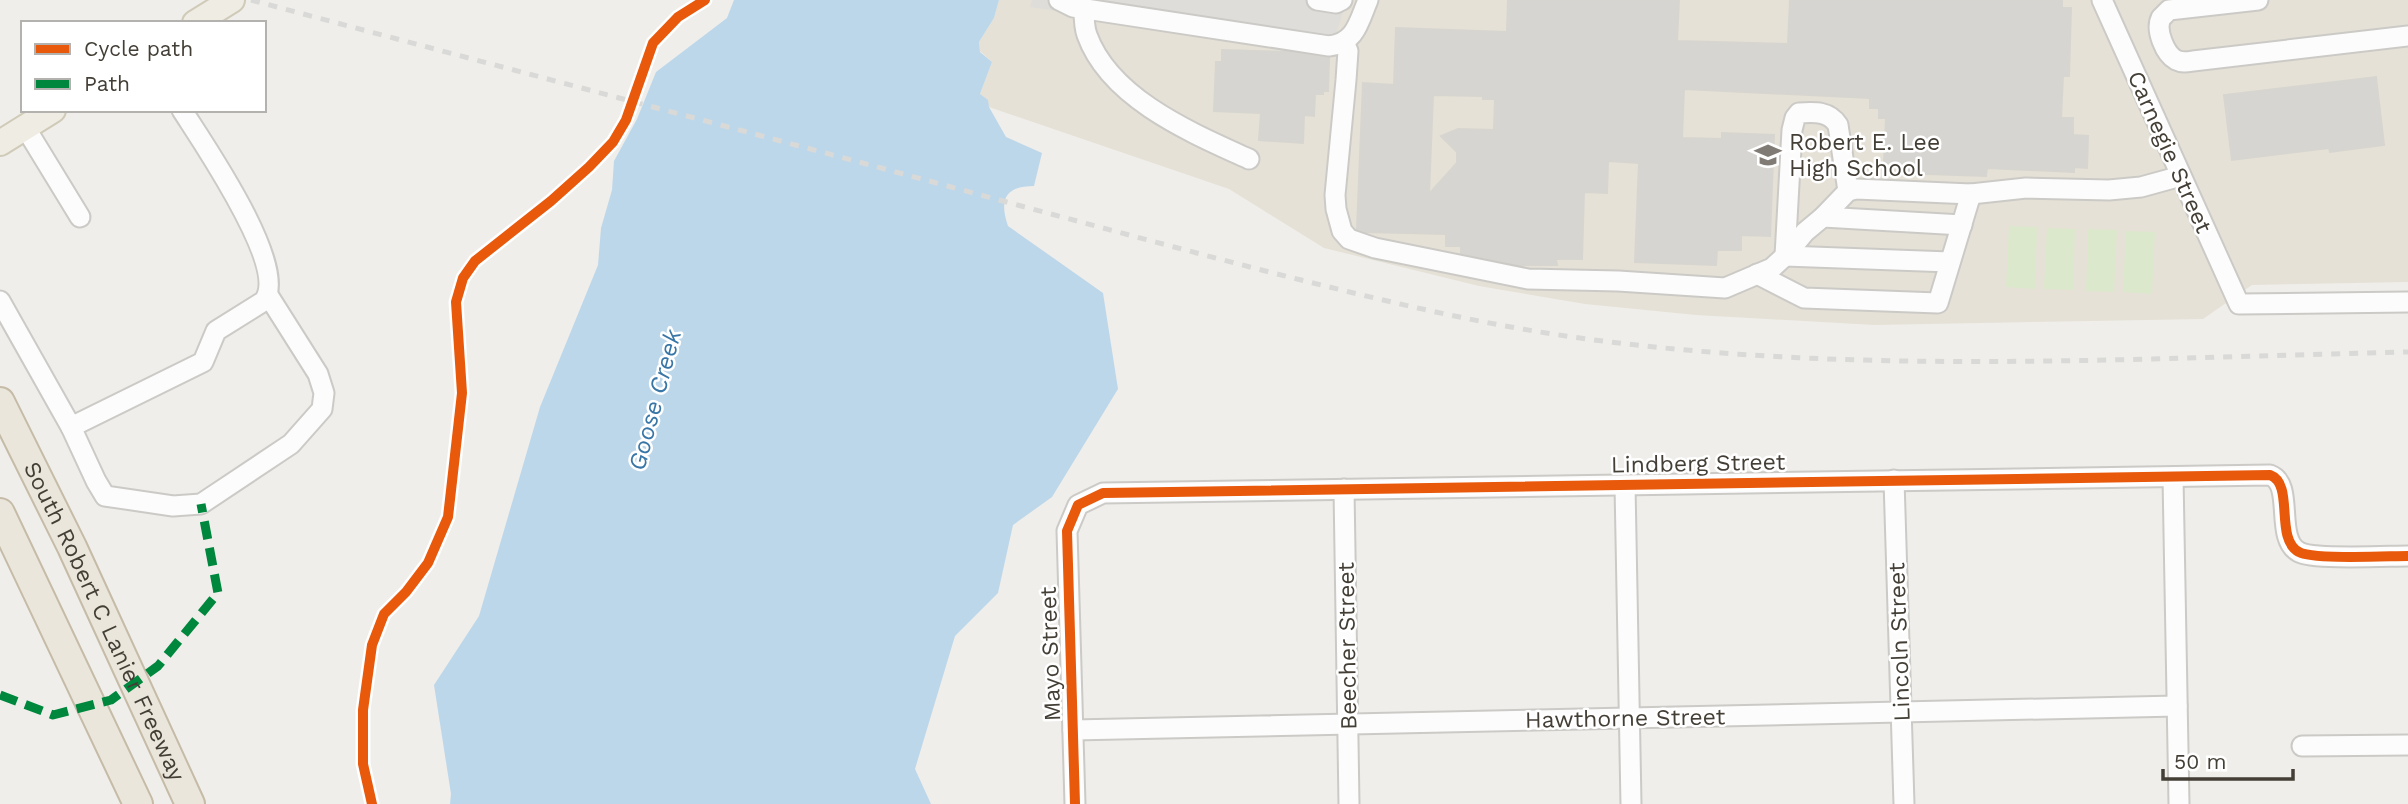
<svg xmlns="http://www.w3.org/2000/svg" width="2408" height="804" font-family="'Work Sans',sans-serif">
	<rect width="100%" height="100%" fill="#efeeea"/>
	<path fill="#e5e1d6" d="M999,0H2408V282L2252,285L2203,319L1874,325L1696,315L1585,304L1479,286L1324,248L1229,189L989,107L980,94L992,62L980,51L979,42L994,18Z"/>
	<g fill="#dce8cb">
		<path d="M2009,226L2037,227L2035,289L2006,287Z"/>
		<path d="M2047,228L2075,229L2073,290L2044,289Z"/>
		<path d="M2088,229L2117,230L2114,292L2086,291Z"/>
		<path d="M2126,231L2155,232L2152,294L2123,292Z"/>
	</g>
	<path fill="#deddd9" d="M1032,0H1347L1330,53L1030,7Z"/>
	<path fill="#bdd7ea" d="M734,0H999L994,18L979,42L980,52L992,62L980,94L988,100L989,107L1006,137L1042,153L1034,186C1005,186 999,200 1008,226L1103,293L1118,389L1052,497L1013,525L998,593L955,636L915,769L931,804H450L451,794L434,685L479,616L540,407L598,265L601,228L612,190L614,161L637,119L656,72L727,18Z"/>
	<g fill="#d7d5d1" stroke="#d7d5d0" stroke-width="2" fill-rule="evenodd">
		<path d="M1508,0H1679L1677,41L1788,44L1790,0H2062V8H2071L2069,76H2063L2061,118H2073V135L2088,136L2087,168L2074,167V172L1987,168L1986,176L1899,173V164L1884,163L1886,118H1879V108H1870V98L1684,89L1682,138L1722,139V133L1774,135L1770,236L1741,235V250H1717L1716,265L1635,262L1639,163L1608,161L1607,193L1584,192L1582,259H1556L1557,265H1520L1461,253V246H1446V234L1365,232L1357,229L1363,83L1394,85L1396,28L1507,32ZM1433,95L1483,96V99H1495L1494,130L1458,129L1441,136L1457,152V163L1429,194Z"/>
		<path d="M1222,50L1290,52L1329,58L1328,91H1323V94H1315L1314,116L1304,115L1303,143L1259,140L1261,113L1214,111L1216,62H1222Z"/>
		<path d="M2376,77L2384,145L2330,152L2329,148L2232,160L2224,95Z"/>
	</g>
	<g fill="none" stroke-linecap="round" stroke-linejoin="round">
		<g stroke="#cbcac6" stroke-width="23">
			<g id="minor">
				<path d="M1059,0L1073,7L1329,46C1356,43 1359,21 1368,0"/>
				<path d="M1317,0L1336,3L1342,0"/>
				<path d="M2102,0L2239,304L2408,302"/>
				<path d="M2258,0L2169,10C2168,11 2162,17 2161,18C2155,30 2165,54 2176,60C2182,63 2187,62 2193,61L2408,36"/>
				<path d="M1084,9C1084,17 1084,27 1087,35C1110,99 1192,133 1249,159"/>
				<path d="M1344,42L1348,51L1346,80L1335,195L1336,209L1342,231L1349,239L1375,248L1528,279L1618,281L1725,288L1772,268L1785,256L1805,232L1823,217L1848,191L1856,189L1971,194L2026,188L2109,190L2141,187L2181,176"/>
				<path d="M25,127L80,217"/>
				<path d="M1848,191L1838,125C1829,111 1815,112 1799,113L1795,118L1792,130L1785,256L1950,262"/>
				<path d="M1823,217L1962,225"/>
				<path d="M1757,274L1804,298L1938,303L1971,194"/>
				<path d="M0,301L71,427L203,362L216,331L264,301C289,267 203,143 182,110"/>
				<path d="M71,427L96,481L105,496L173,506L201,504L291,444L322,409L324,393L318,374L268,295"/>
				<path d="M2173,477L2179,804"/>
				<path d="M1894,480L1904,804"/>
				<path d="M1625,485L1631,804"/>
				<path d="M1344,489L1349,804"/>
				<path d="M1073,730L2177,706"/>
				<path d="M2302,746L2408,745"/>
				<path d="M1075,804L1067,531L1078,505L1103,493L2270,475C2295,484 2274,539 2299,552C2313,560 2388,556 2408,556"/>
			</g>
		</g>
		<g stroke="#d0cab8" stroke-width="28">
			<g id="major">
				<path d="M195,23L232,0"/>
				<path d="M0,143L53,110"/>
			</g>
		</g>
		<g stroke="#c5bba7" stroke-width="32">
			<g id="highway">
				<path id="s1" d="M0,402L72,547L190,804"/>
				<path d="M0,513L138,804"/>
			</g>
		</g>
		<use href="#minor" stroke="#fdfcfc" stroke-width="19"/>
		<use href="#major" stroke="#efece4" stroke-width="24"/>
		<use href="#highway" stroke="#eae6db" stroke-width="28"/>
		<path stroke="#d9d9d8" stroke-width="5" stroke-dasharray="9 9" stroke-linecap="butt" d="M251,0C501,67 750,132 999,200C1092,225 1184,250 1277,274C1377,299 1477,324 1580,338C1854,376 2132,358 2408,352"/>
		<path stroke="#00873e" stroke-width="9" stroke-dasharray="18 9" stroke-linecap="butt" d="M0,695L53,715L111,700L158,666L218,593L201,504"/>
		<g stroke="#fff" stroke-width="15">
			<g id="cycleway">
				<path d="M372,804L363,764V710L372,645L384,614L406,592L428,563L448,517L462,393L456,302L463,278L475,261L551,201L589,167L613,142L626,120L653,43L678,17L705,0"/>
				<path d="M1075,804L1067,531L1078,505L1103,493L2270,475C2295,484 2274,539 2299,552C2313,560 2388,556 2408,556"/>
			</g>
		</g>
		<use href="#cycleway" stroke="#e8590c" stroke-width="10"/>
	</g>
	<defs>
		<g id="school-bare" transform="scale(2.1)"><path d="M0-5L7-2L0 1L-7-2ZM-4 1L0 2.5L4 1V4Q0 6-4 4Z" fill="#807c75" stroke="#fff" stroke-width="2.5" paint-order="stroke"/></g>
	</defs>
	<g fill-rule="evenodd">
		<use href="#school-bare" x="1768" y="155"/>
	</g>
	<g text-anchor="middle" stroke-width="5" stroke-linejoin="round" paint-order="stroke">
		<g font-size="23" fill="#443f36" stroke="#fff" text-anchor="start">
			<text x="1789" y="150">Robert E. Lee<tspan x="1789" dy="26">High School</tspan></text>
		</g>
		<g font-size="23" fill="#443f36" stroke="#fff">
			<text transform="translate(2170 152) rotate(66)" y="8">Carnegie Street</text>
			<text transform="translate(1698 463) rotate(-1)" y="8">Lindberg Street</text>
			<text dy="8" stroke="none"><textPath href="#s1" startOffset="243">South Robert C Lanier Freeway</textPath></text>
			<text transform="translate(1899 642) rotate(-92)" y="8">Lincoln Street</text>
			<text transform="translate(1347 646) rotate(-91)" y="8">Beecher Street</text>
			<text transform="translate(1050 654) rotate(-92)" y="8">Mayo Street</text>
			<text transform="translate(1625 718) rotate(-1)" y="8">Hawthorne Street</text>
		</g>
		<g font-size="24" font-style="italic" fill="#3876a7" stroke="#fff">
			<text transform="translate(655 400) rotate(-75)" y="8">Goose Creek</text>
		</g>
	</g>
	<rect x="21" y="21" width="245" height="91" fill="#ffffff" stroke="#b4b2af" stroke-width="2"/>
	<rect x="35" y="44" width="35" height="10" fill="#e8590c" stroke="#b4b2af" stroke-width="2"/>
	<text x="84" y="56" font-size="21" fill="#443f36">Cycle path</text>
	<rect x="35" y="79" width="35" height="10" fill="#00873e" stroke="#b4b2af" stroke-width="2"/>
	<text x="84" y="91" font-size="21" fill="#443f36">Path</text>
	<path d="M2163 769v10h130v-10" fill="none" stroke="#443f36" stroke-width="3.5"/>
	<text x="2174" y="769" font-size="21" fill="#443f36" stroke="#ffffff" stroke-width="5" paint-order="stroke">50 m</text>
</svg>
